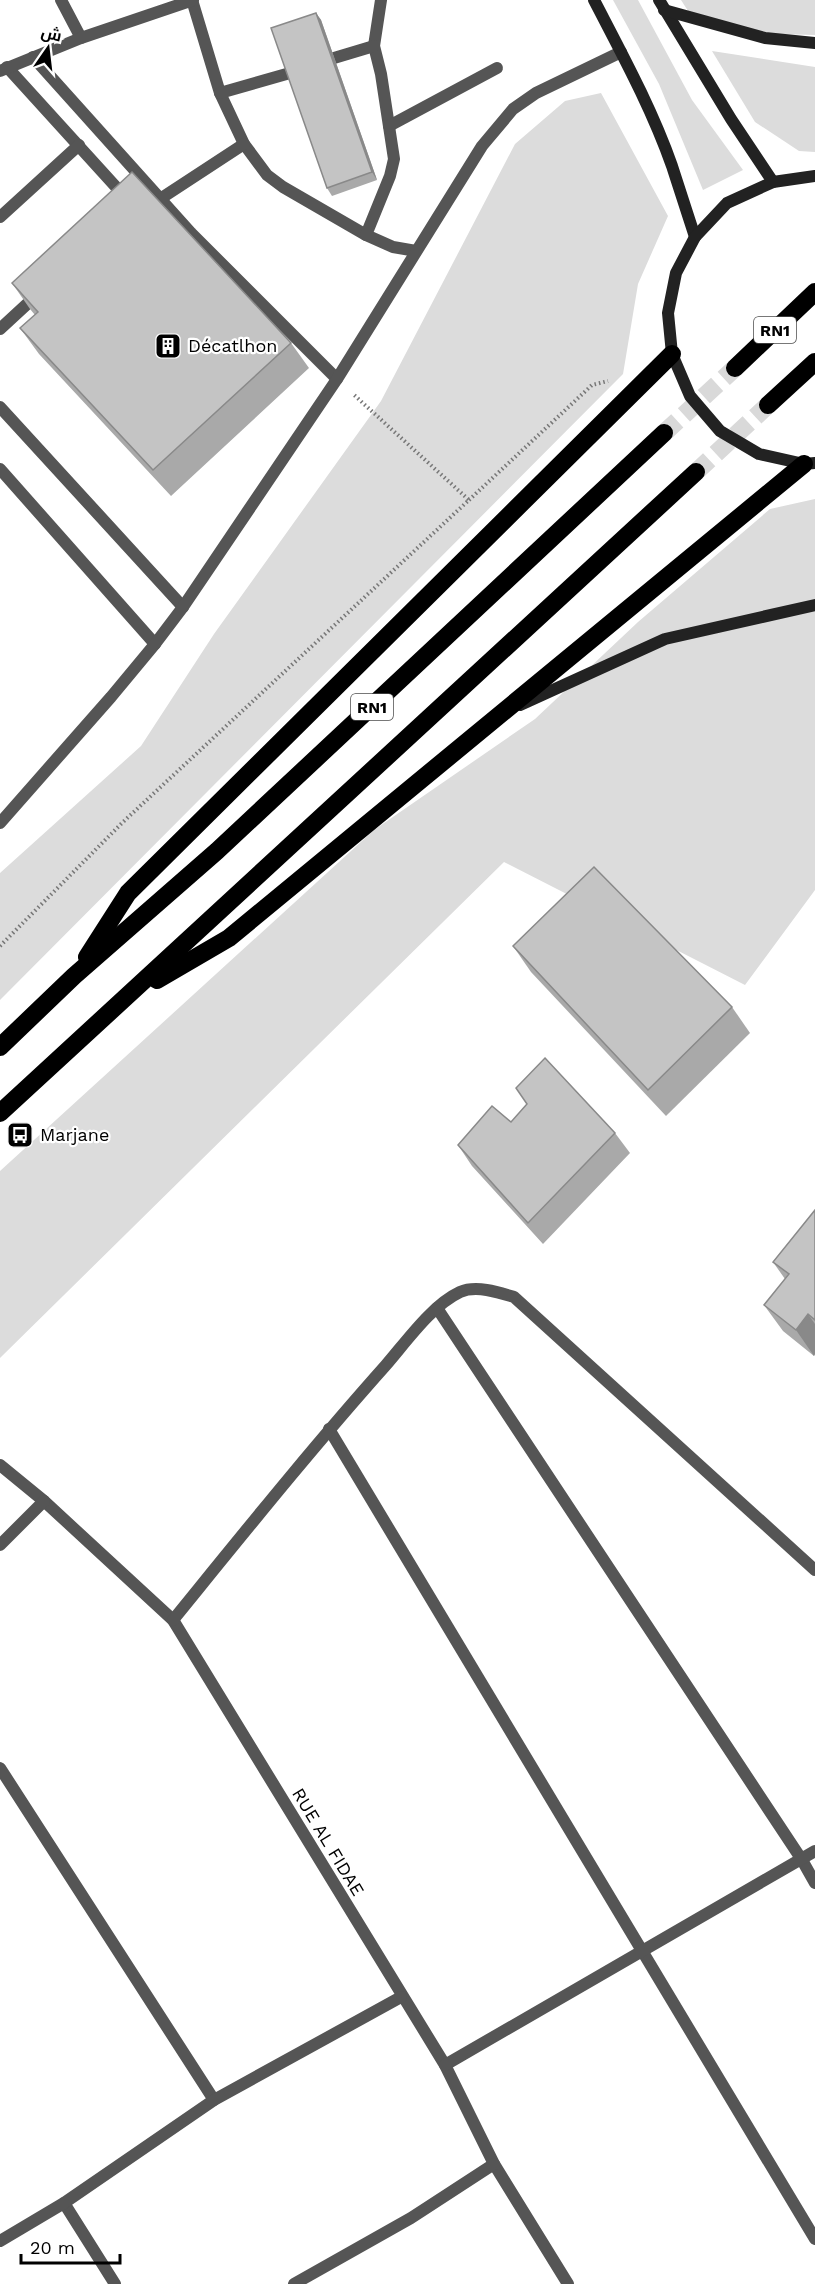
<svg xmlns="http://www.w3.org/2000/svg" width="815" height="2284" font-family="'Work Sans',Cairo,sans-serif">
	<rect width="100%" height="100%" fill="#fff"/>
	<g fill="#dcdcdc">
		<path d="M613,0H638L692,100L743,170L703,190L659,84Z"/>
		<path d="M681,0H815V35L773,34L690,14Z"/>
		<path d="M712,51L815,67V152L799,151L755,122Z"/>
		<path d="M601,93L668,216L638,284L623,374L0,1000V873L141,746L214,634L381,401L515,144L565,101Z"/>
		<path d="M815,499V890L745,985L504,862L0,1358V1171L374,830L535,719L638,622L770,509Z"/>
	</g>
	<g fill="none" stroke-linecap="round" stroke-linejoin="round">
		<g stroke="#d9d9d9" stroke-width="18" stroke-dasharray="18 9" stroke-linecap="butt">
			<path d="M664,433L735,368"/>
			<path d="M696,472L768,405"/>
		</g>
		<g stroke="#777" stroke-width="4" stroke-dasharray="1.5 3" stroke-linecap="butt">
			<path d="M469,500L592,385L608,381"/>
			<path d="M0,946L123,822L469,500L353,394"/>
		</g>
		<g stroke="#555" stroke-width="12">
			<path d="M61,0L81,38"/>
			<path d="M192,0L220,93L244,144L267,175L283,187L366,235"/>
			<path d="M381,0L374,46L381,74L394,159L390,176L366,235L393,247L416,251"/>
			<path d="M33,57L191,233L337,379"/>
			<path d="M334,58L374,46"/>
			<path d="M7,67L126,198"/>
			<path d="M0,71L81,38L193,0"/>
			<path d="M220,93L290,73"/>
			<path d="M389,126L497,68"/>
			<path d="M160,199L244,144"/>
			<path d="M0,217L79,145"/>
			<path d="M0,329L39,293"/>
			<path d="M0,407L183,607"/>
			<path d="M0,469L155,644"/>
			<path d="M0,823L111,697L155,644L183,607L337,379L482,146L513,109L536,93L621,52"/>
		</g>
		<g stroke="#555" stroke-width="12">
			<path d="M437,1308L802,1860L815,1883"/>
			<path d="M329,1429L815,2239"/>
			<path d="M0,1465L44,1501L173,1620L445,2065L494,2164L568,2284"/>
			<path d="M0,1545L44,1501"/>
			<path d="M173,1620C243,1534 312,1448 386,1365C406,1342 432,1305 460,1292C476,1285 498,1292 514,1297L815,1570"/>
			<path d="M0,1768L214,2100"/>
			<path d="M445,2065L815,1851"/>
			<path d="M64,2203L115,2284"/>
			<path d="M0,2241L64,2203L214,2100L401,1997"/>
			<path d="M294,2284L411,2218L494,2164"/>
		</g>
		<g stroke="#222" stroke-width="12">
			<path d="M594,0C622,54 652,109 672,166C680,190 687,213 695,237"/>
			<path d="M659,0L731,119L773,182"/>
			<path d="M664,10L765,38L815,43"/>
			<path d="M815,176L773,182L727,203L695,237L676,273L668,313L672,354L690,396L720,431L759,454L804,464L815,463"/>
			<path d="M520,705L665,639L815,605"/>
		</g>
		<g stroke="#000" stroke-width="18">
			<path d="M735,368L815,292"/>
			<path d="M768,405L815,362"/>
			<path d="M87,957L128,893L672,354"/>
			<path d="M157,980L229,938L804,464"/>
			<path d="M0,1047L74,976L217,851L664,433"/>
			<path d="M0,1113L696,472"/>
		</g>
	</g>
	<g fill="#a9a9a9">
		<path d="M316,13L321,20L377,180L332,196L327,188Z"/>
		<path d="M12,283L291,343L309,368L171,496L39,354L20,328L35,315L30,309Z"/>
		<path d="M513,946L732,1007L750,1033L666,1116L531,972Z"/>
		<path d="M527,1104L615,1133L630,1153L543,1244L472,1166L458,1145L511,1122Z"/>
		<path d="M815,1210V1354L814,1356L783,1331L764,1305L785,1279L773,1262Z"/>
	</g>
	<g fill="#898989">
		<path d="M316,13L321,20L377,180L372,172Z"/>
		<path d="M808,1314L815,1324V1354L814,1356L796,1330Z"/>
	</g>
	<g fill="#c4c4c4" stroke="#898989" stroke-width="1.5">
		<path d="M316,13L372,172L327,188L271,28Z"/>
		<path d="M132,172L291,343L153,470L20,328L38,312L12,283Z"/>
		<path d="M594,867L732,1007L648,1090L513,946Z"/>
		<path d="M545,1058L615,1133L528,1223L458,1145L492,1106L511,1122L527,1104L516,1088Z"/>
		<path d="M815,1210V1320L808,1314L796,1330L764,1305L789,1274L773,1262Z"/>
	</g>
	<defs>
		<g id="building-square" transform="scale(1.35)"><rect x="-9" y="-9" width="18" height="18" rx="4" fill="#000" stroke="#fff"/><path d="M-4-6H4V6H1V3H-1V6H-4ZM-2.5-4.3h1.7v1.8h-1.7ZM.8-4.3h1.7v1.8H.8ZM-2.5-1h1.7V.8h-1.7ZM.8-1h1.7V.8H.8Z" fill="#fff"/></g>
		<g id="bus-square" transform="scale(1.35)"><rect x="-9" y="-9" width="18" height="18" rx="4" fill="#000" stroke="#fff"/><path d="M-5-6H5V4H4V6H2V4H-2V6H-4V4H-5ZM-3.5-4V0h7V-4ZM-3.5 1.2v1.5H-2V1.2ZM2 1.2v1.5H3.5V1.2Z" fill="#fff"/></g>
	</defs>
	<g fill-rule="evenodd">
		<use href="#building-square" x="168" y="346"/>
		<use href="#bus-square" x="20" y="1135"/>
	</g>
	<g text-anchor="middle" stroke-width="4.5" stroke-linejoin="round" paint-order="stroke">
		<g fill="#fff" stroke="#4c4c4c" stroke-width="1.5">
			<rect x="754" y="317" width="42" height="26" rx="4.5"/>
			<rect x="351" y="694" width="42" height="26" rx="4.5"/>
		</g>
		<g font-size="16" font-weight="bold" fill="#000">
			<text x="775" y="336">RN1</text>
			<text x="372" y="713">RN1</text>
		</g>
		<g font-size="18" fill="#000" stroke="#fff" text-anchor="start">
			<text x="188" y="352">Décatlhon</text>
			<text x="40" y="1141">Marjane</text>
		</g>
		<g font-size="18" fill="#000" stroke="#fff">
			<text transform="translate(328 1842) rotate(59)" y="6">RUE AL FIDAE</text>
		</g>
	</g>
	<g transform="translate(48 48) rotate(14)" stroke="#ffffff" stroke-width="4.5" paint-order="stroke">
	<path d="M0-4.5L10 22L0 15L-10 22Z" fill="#000000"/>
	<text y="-9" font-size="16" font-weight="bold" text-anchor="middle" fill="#000000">ش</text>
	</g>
	<path d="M21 2254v9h99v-9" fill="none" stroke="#000000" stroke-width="3"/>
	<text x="30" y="2254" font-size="18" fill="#000000" stroke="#ffffff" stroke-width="4.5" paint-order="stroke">20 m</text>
</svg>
